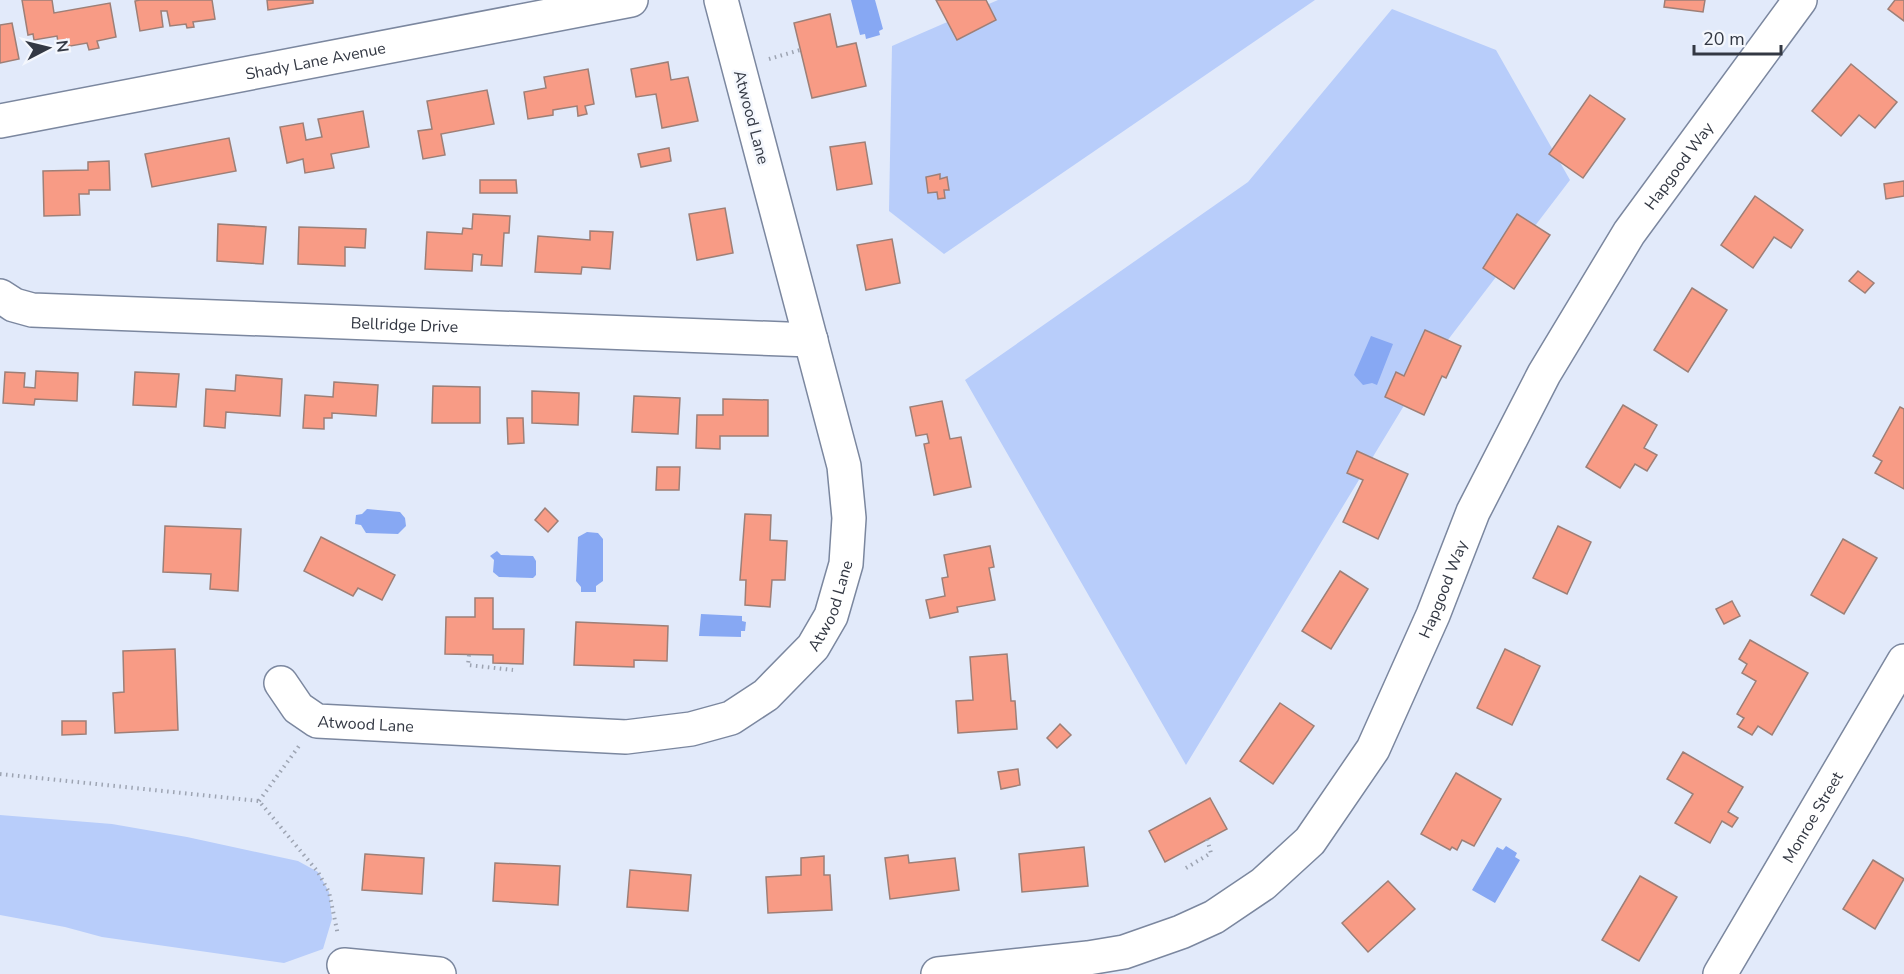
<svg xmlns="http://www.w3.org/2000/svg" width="1904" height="974" font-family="'Nunito Sans',sans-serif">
	<rect width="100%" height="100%" fill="#e2eafa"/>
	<g fill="#b8cdfa">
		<path d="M998,0H1315L944,254L889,211L892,46Z"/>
		<path d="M1392,9L1496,50L1570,180L1428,366L1186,765L965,380L1248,182Z"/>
		<path d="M0,815L112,824L187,837L298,861L318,872L329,892L332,919L323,949L284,963L102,937L65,927L0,915Z"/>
	</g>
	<g fill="#87a8f3">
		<path d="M851,0H875L883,29L879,31L880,35L866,39L865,34L860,35Z"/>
		<path d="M1371,336L1393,344L1377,385L1372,383L1363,385L1354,375Z"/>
		<path d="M367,509L400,512L405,518L406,526L398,534L366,533L361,525L355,524L356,515L362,514Z"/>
		<path d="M587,532L598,533L603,539V581L596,586V592H581V587L576,581L578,537Z"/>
		<path d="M497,551L501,555L533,556L536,561V575L533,578L499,577L493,572L494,560L490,556Z"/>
		<path d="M701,614L742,616V621L746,622L745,631H741V637L699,636Z"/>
		<path d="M1506,846L1517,853L1515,857L1520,860L1495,903L1472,890L1497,847L1503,850Z"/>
	</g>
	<g fill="#f89b85" stroke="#9d7f77" stroke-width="1.5">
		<path d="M22,0H52L54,13L110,3L116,37L97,41L99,48L89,50L87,43L59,48L57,36L34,40L33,34L28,35Z"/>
		<path d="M140,0H212L215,19L193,22L194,27L187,28L186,24L170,26L167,11H161L163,27L140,31L135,1Z"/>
		<path d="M267,0H313V3L268,10Z"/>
		<path d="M936,0H986L996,20L957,40Z"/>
		<path d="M1665,0H1705L1703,12L1664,7Z"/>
		<path d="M1895,0H1904V21L1888,9Z"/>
		<path d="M830,14L837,47L856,43L866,86L812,98L794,23Z"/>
		<path d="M12,23L19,59L0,63V25Z"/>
		<path d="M668,62L671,80L688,77L698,121L662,128L656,94L636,97L631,69Z"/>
		<path d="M1851,64L1897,102L1875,128L1859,115L1841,136L1812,111Z"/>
		<path d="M588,69L594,104L585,106L587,114L578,116L577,106L553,110V115L528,119L524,92L546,88L544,77Z"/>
		<path d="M487,90L494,124L441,134L445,155L423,159L418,131L432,129L427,101Z"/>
		<path d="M1590,95L1625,119L1583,178L1549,154Z"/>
		<path d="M363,111L369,147L331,154L334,168L305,173L303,159L287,163L280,127L303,123L306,140L322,137L318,119Z"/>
		<path d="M229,138L236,171L152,187L145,154Z"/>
		<path d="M865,142L872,184L837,190L830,147Z"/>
		<path d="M669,148L671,161L641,167L638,154Z"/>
		<path d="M109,161L110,190H89V194H79L80,215L44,216L43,171L88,170V162Z"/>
		<path d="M940,174V179L947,177L949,190H944L945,198L938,199L937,192L928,193L926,177Z"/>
		<path d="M480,180H516L517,193H480Z"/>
		<path d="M1904,181V196L1886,199L1884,184Z"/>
		<path d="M1755,196L1803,230L1791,248L1774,237L1753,268L1721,245Z"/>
		<path d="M725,208L733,253L697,260L689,214Z"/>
		<path d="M473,214L510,216L509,233H504L502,266L481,265L482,255L473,254L472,271L425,269L427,232L462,234L463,228L472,229Z"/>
		<path d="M1517,214L1550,235L1514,289L1483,268Z"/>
		<path d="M218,224L266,227L263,264L217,261Z"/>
		<path d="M299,227L366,229L365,248L345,247V266L298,264Z"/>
		<path d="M590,231L613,232L610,269L582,267L581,274L535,272L538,236L590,240Z"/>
		<path d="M892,239L900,283L866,290L857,245Z"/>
		<path d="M1858,271L1874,283L1865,293L1849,281Z"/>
		<path d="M1692,288L1727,310L1688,372L1654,350Z"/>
		<path d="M1425,330L1461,346L1446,378L1442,376L1424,415L1385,397L1396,372L1404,376Z"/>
		<path d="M36,371L78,373L77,401L35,399L34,405L3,403L5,372L25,373L24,387L35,388Z"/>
		<path d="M135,372L179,374L176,407L133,405Z"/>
		<path d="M236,375L282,379L280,416L226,412L225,428L204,426L206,389L235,391Z"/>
		<path d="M334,382L378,385L376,416L332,413V418H324V429L303,428L305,395L333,397Z"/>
		<path d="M433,386L480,387V423H432Z"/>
		<path d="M532,391L579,393L578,425L532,423Z"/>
		<path d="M634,396L680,398L678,434L632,432Z"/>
		<path d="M723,399L768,400V436H720V449L696,448L697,415H723Z"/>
		<path d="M942,401L950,439L961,437L971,487L934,495L924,444L929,443L927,434L916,436L910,407Z"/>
		<path d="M1623,405L1657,425L1644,448L1657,455L1647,471L1635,464L1620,488L1586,467Z"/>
		<path d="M1900,407L1904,409V489L1875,473L1882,461L1873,456Z"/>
		<path d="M507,418H523L524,443L508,444Z"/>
		<path d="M1357,451L1408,474L1378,539L1343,522L1363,480L1347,473Z"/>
		<path d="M657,467H680L679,490H656Z"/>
		<path d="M545,508L558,521L548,532L535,520Z"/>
		<path d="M745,514L771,515L770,540L787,541L785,580H772L770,607L745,605L746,580H740Z"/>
		<path d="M165,526L241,529L238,591L210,589L211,574L163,572Z"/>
		<path d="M1558,526L1591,542L1567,594L1533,578Z"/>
		<path d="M321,537L395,575L382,600L358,588L353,596L304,571Z"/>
		<path d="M1843,539L1877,558L1844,614L1811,595Z"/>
		<path d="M990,546L994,567L989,568L995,600L957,607L958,612L930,618L926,600L945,596L942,578L948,577L944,555Z"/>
		<path d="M1340,571L1368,589L1331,649L1302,631Z"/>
		<path d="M475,598H493V629H524L523,664L493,663V655L445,654L446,617H475Z"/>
		<path d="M1732,601L1740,616L1724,624L1716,609Z"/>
		<path d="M576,622L668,626L667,661L634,660V667L574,665Z"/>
		<path d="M1750,640L1808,673L1772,735L1758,726L1752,735L1738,727L1744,718L1737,714L1756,681L1742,673L1747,664L1739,659Z"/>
		<path d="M175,649L178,730L115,733L113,693L124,692L123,651Z"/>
		<path d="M1505,649L1540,666L1512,725L1477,708Z"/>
		<path d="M1007,654L1011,701H1015L1017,729L958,733L956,701L973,700L970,657Z"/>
		<path d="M1280,703L1314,726L1273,784L1240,761Z"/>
		<path d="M62,721H86V734L62,735Z"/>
		<path d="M1060,724L1071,735L1057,748L1047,738Z"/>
		<path d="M1683,752L1743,787L1728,812L1738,818L1732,827L1722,821L1710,843L1675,823L1693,794L1667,779Z"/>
		<path d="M1018,769L1020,785L1001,789L998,772Z"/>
		<path d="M1456,773L1501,799L1474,846L1462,840L1457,850L1452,847L1450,850L1421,834Z"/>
		<path d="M1210,798L1227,829L1165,862L1149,831Z"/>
		<path d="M1084,847L1088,886L1022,892L1019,854Z"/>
		<path d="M365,854L424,858L422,894L362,890Z"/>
		<path d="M908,855L909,863L955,858L959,890L890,899L885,858Z"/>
		<path d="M824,856V875H830L832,910L768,913L766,877L801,875V858Z"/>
		<path d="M1873,860L1904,879L1875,929L1843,909Z"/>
		<path d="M495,863L560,866L558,905L493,901Z"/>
		<path d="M630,870L691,875L688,911L627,907Z"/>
		<path d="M1640,876L1677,897L1639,961L1602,940Z"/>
		<path d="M1388,881L1415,909L1368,952L1342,923Z"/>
	</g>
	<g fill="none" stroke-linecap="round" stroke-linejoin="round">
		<g stroke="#7b879f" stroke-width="36">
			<g id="minor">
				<path id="s1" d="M0,121L631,0"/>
				<path id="s2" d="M0,296L14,305L32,310L811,340"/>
				<path id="s3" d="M281,683L298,708L317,721L626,737L691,729L731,718L766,695L813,647L831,616L846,564L849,518L844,466L721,0"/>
				<path d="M344,965L439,974"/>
				<path id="s4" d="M938,974L1088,958L1124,952L1181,932L1214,917L1263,884L1310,841L1373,749L1433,615L1473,512L1544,374L1629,233L1800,0"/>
				<path id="s5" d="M1720,974L1904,661"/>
			</g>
		</g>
		<g stroke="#9da4b2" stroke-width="4" stroke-dasharray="1.5 4.5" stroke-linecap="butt">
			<path d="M769,59L800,50"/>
			<path d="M469,655L468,665L513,670"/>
			<path d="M0,774L259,801L318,872L329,892L338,935"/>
			<path d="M259,801L299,746"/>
			<path d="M1186,868L1211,853L1207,839"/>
		</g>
		<use href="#minor" stroke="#fff" stroke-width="33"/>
	</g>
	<g text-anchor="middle" stroke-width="5" stroke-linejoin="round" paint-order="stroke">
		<g font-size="16" fill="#333843" stroke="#f4f7fd">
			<text dy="6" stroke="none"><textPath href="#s1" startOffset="321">Shady Lane Avenue</textPath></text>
			<text transform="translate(752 117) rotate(75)" y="6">Atwood Lane</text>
			<text dy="6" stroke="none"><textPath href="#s4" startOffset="1179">Hapgood Way</textPath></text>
			<text dy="6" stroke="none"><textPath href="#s2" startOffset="408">Bellridge Drive</textPath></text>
			<text dy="6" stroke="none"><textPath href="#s4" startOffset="693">Hapgood Way</textPath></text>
			<text dy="6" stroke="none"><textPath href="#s3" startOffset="624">Atwood Lane</textPath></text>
			<text dy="6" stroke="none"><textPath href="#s3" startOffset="102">Atwood Lane</textPath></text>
			<text dy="6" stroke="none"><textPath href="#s5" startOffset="182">Monroe Street</textPath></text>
		</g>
	</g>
	<g transform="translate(48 48) rotate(83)" stroke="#f4f7fd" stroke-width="4.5" paint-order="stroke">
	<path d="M0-4.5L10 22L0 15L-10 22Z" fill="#333843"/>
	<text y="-9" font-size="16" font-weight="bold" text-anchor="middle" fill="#333843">N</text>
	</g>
	<path d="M1694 45v9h87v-9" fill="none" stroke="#333843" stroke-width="3"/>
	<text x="1703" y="45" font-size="18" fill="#333843" stroke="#f4f7fd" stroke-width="4.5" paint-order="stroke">20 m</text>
</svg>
